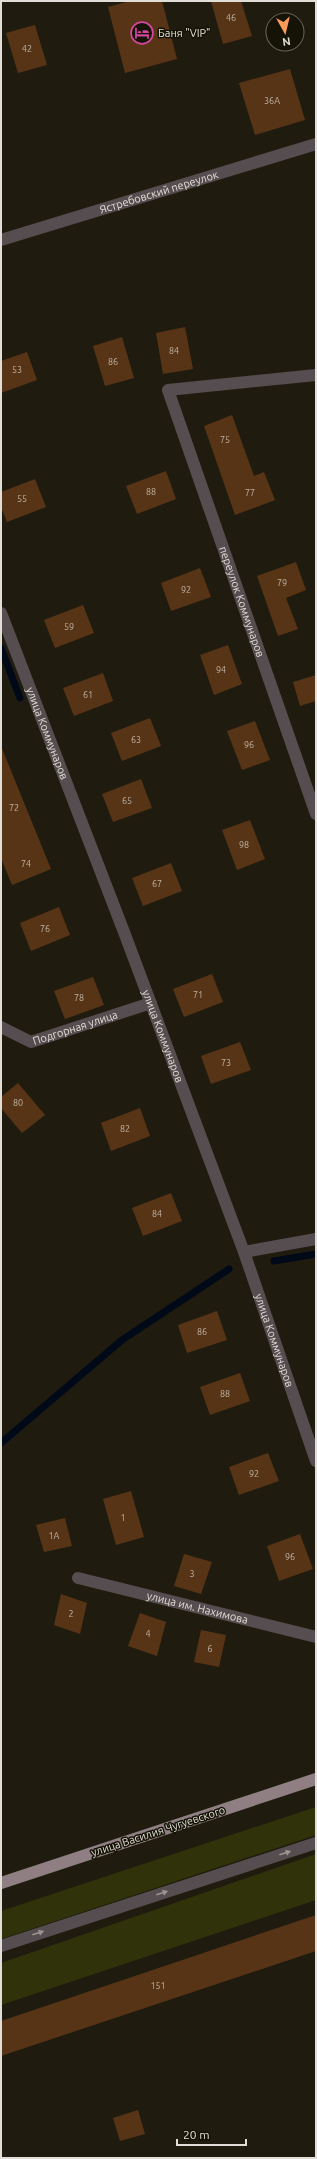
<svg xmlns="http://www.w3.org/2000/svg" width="317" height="2159" font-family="Ubuntu,sans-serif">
	<rect width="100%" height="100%" fill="#1f1c0f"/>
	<g fill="#30320a">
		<path d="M316,1807V1835L1,1939V1911Z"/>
		<path d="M316,1854V1900L1,2005V1963Z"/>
	</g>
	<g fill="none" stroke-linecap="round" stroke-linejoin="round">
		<g stroke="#000918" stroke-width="7">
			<path d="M1,648L20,698"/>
			<path d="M274,1261L316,1254"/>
			<path d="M1,1443L122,1340L229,1269"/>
		</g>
	</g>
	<g fill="#583416">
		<path d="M130,1H162L177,59L125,73L108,7Z"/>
		<path d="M211,1H241L252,36L223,44Z"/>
		<path d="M35,25L47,65L18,73L6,33Z"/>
		<path d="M290,69L305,120L255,135L239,83Z"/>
		<path d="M185,327L193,369L163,374L156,333Z"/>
		<path d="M122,337L134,378L105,386L93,346Z"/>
		<path d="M27,352L37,380L1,393V361Z"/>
		<path d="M232,415L254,476L264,472L275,500L235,515L204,426Z"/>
		<path d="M166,471L176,499L137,514L126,486Z"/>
		<path d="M35,479L46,507L7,522L1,507V492Z"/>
		<path d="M296,562L306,590L286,598L298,629L278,636L257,576Z"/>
		<path d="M200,568L211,597L171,611L161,583Z"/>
		<path d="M83,605L94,633L55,648L44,620Z"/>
		<path d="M228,645L242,684L214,695L200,655Z"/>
		<path d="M103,673L113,701L74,716L63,688Z"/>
		<path d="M316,675V701L300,706L293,682Z"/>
		<path d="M150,718L161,746L122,761L111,733Z"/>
		<path d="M255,721L270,760L242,770L227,731Z"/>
		<path d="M1,746L51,869L12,885L1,858Z"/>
		<path d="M141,779L152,808L113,822L102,794Z"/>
		<path d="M250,820L265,859L237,870L222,830Z"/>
		<path d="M171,863L182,891L143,906L132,878Z"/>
		<path d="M59,907L70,935L31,951L20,923Z"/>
		<path d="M212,974L223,1002L184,1017L173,989Z"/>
		<path d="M93,977L104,1005L65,1019L54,991Z"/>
		<path d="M240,1042L251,1070L211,1084L201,1056Z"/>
		<path d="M18,1083L45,1115L22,1133L1,1108V1097Z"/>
		<path d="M140,1108L150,1136L111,1151L101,1123Z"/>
		<path d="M171,1193L182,1221L143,1236L132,1208Z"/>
		<path d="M217,1311L227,1340L187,1353L178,1325Z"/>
		<path d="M240,1373L250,1401L210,1415L200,1387Z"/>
		<path d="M268,1453L279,1481L239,1495L229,1467Z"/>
		<path d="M131,1491L144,1537L116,1545L103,1499Z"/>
		<path d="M65,1518L72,1546L44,1552L36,1525Z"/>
		<path d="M300,1534L313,1569L279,1581L267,1546Z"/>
		<path d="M184,1554L212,1562L201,1594L174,1586Z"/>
		<path d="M61,1594L87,1603L80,1634L54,1625Z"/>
		<path d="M140,1613L166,1622L157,1656L128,1646Z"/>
		<path d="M201,1630L226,1635L219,1667L194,1662Z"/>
		<path d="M316,1915V1951L1,2056V2021Z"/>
		<path d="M138,2110L145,2134L120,2141L113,2118Z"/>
	</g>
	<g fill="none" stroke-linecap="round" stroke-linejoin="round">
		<g stroke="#554d4f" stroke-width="12">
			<path id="s1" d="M1,240L316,144"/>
			<path id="s2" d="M316,375L168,390L316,814"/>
			<path id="s3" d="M1,613L124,932L244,1252L316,1461"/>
			<path id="s4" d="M1,1027L31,1042L151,1003"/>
			<path d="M244,1252L316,1239"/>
			<path id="s5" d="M78,1578L316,1637"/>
			<path d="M1,1946L316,1843"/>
		</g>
		<path stroke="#8f7f83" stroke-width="12" d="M1,1883L316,1779"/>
	</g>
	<defs><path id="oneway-solid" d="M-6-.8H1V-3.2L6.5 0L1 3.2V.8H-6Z"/></defs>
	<g fill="#9a9692">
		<use href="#oneway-solid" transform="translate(285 1853) rotate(-18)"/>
		<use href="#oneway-solid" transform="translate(162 1893) rotate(-18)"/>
		<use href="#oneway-solid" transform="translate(38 1933) rotate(-18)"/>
	</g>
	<defs>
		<g id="hotel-ring" transform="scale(1.15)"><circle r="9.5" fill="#151306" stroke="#d1479c" stroke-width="1.5"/><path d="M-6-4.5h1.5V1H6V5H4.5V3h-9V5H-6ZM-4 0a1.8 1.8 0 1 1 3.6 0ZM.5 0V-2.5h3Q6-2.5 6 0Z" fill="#d1479c"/></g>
	</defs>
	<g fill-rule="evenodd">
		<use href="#hotel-ring" x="142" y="33"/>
	</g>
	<g text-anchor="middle" stroke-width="3" stroke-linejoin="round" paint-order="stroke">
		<g font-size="9" fill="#beb4a6">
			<text x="231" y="21">46</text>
			<text x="27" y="52">42</text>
			<text x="272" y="104">36А</text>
			<text x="174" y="354">84</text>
			<text x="113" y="365">86</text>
			<text x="17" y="373">53</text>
			<text x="225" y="443">75</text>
			<text x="151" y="495">88</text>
			<text x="250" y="496">77</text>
			<text x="22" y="502">55</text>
			<text x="282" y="586">79</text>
			<text x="186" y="593">92</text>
			<text x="69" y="630">59</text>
			<text x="221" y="673">94</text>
			<text x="88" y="698">61</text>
			<text x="136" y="743">63</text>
			<text x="249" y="748">96</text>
			<text x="127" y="804">65</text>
			<text x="14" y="811">72</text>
			<text x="244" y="848">98</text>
			<text x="26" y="867">74</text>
			<text x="157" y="887">67</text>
			<text x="45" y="932">76</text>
			<text x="198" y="998">71</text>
			<text x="79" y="1001">78</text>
			<text x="226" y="1066">73</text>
			<text x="18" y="1106">80</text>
			<text x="125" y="1132">82</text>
			<text x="157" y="1217">84</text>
			<text x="202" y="1335">86</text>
			<text x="225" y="1397">88</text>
			<text x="254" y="1477">92</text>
			<text x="123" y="1521">1</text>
			<text x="54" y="1539">1А</text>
			<text x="290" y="1560">96</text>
			<text x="192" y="1577">3</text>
			<text x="71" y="1617">2</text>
			<text x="148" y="1637">4</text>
			<text x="210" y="1652">6</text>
			<text x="158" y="1989">151</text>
		</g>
		<g font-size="11" fill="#e0ded6" stroke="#151306" text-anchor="start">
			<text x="158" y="37">Баня "VIP"</text>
		</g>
		<g font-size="11" fill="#e0ded6" stroke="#151306">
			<text dy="4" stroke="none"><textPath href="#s1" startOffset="165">Ястребовский переулок</textPath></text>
			<text dy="4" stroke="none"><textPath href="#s2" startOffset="373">переулок Коммунаров</textPath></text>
			<text dy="4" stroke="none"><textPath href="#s3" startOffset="129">улица Коммунаров</textPath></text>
			<text dy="4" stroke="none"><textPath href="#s4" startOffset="80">Подгорная улица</textPath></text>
			<text dy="4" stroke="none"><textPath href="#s3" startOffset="453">улица Коммунаров</textPath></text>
			<text dy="4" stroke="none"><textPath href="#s3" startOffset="777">улица Коммунаров</textPath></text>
			<text dy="4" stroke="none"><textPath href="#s5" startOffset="123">улица им. Нахимова</textPath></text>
			<text transform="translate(158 1831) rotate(-18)" y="4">улица Василия Чугуевского</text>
		</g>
	</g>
	<rect width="317" height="2159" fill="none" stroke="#e0ded6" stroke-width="4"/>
	<g transform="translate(285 32) rotate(172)"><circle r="19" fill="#151306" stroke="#666459"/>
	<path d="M0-3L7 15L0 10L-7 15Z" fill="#ff9b5a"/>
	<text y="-6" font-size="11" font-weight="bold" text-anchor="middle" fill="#e0ded6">N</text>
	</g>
	<path d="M177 2139v6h69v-6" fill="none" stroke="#e0ded6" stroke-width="2"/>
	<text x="183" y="2139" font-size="12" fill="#e0ded6" stroke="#151306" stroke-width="3" paint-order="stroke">20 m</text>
</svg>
